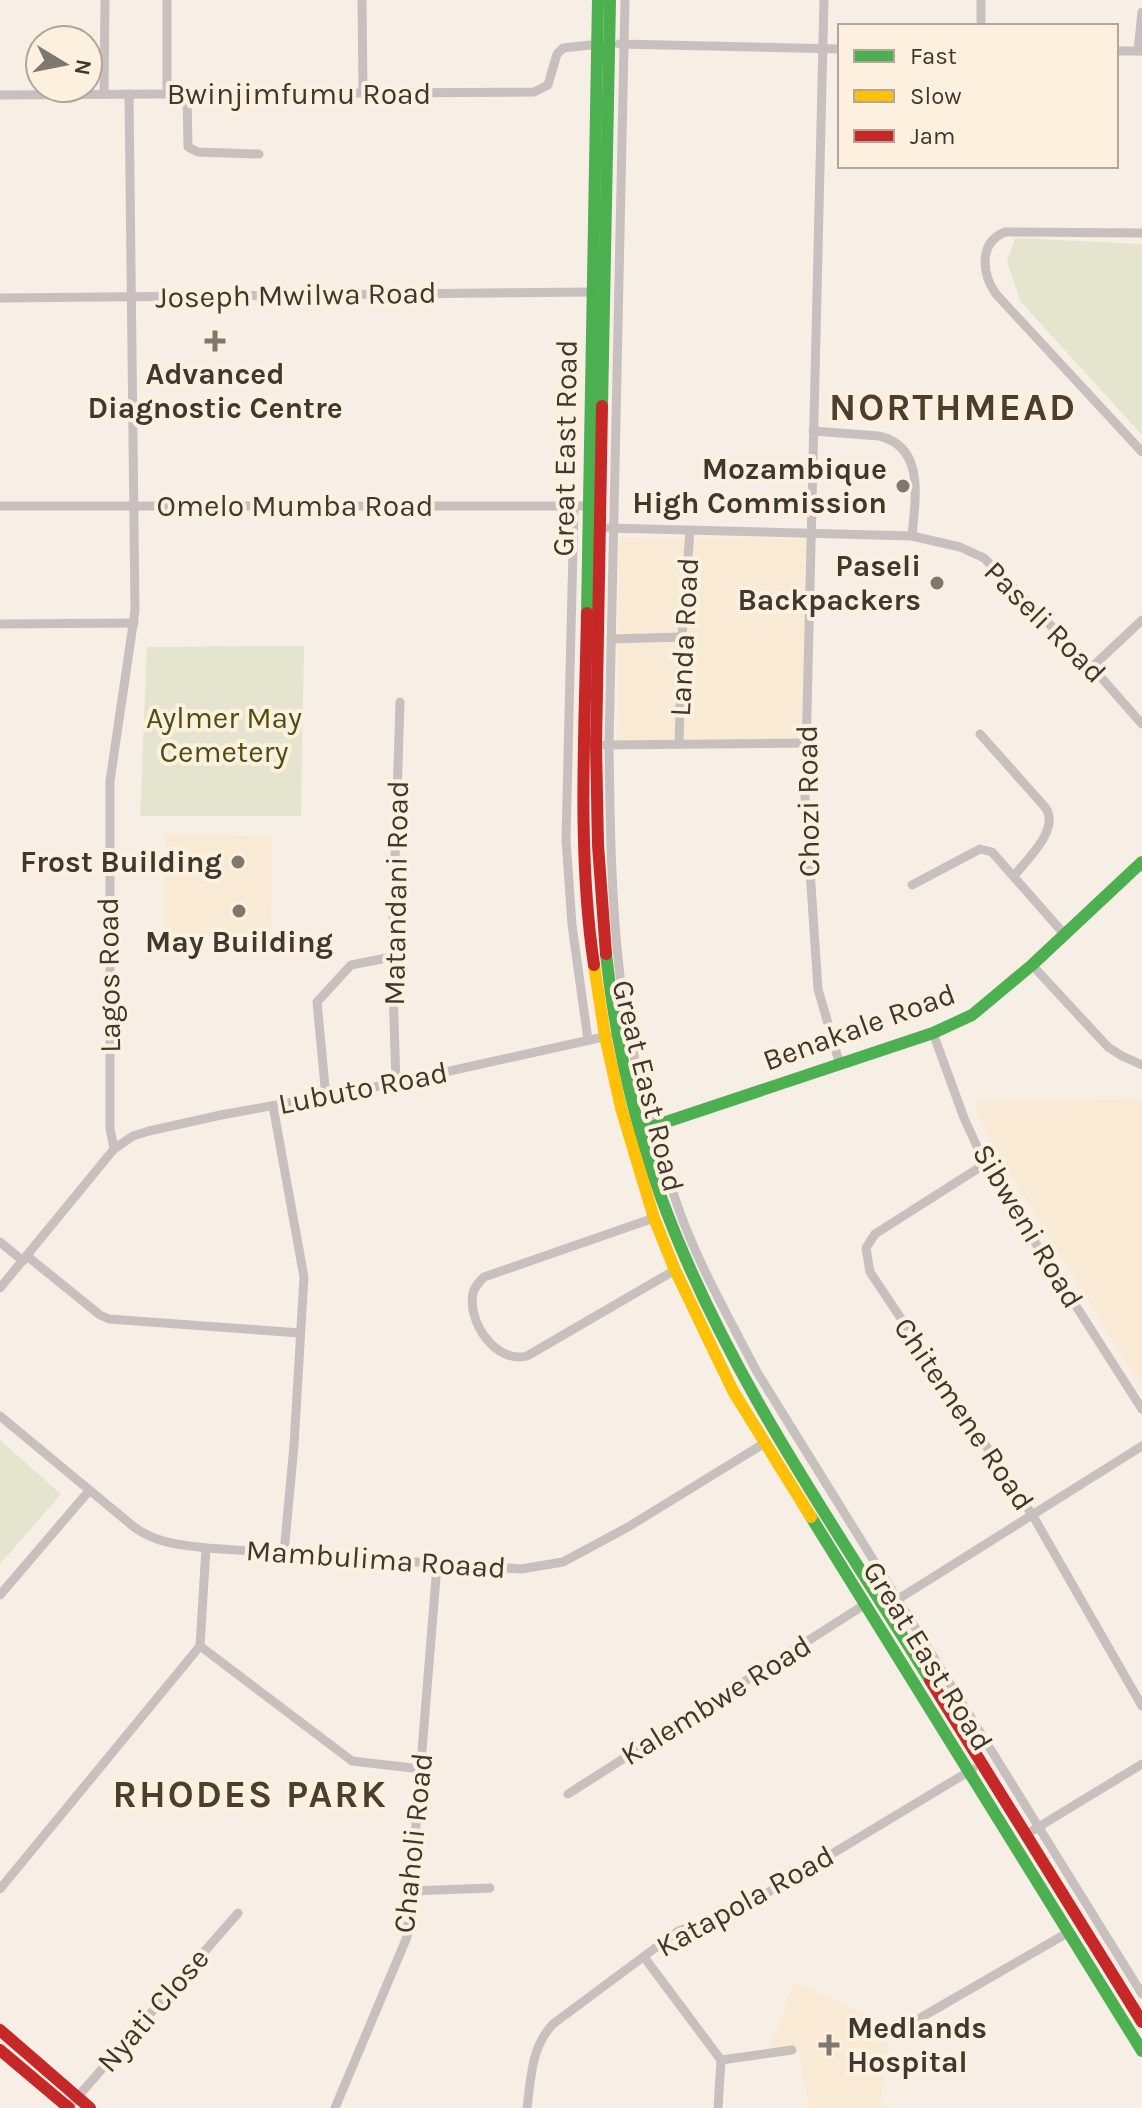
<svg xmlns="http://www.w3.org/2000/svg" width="1142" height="2108" font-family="Karla,sans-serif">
	<rect width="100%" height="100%" fill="#f7efe5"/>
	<g fill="#f9ead6">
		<path d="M619,537L813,539L811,742L617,740Z"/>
		<path d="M166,834L273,836L271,936L164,934Z"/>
		<path d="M1142,1099V1388L992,1144L972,1101Z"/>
		<path d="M794,1982L876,2019L889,2049L881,2098L882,2108H809L798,2047L773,2049L771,2045Z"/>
	</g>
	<g fill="#e5e4ce">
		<path d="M1015,238L1142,244V435L1021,302L1007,262Z"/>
		<path d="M304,646L301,816H140L147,647Z"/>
		<path d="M0,1440L61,1494L0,1564Z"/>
	</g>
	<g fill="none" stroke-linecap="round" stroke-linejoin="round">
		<g stroke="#c7c0bf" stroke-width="9">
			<path d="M167,0V94"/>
			<path d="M362,0L363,93"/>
			<path d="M625,0L609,745C610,822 611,900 620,976C630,1055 652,1133 678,1207C698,1264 729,1318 757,1372L1142,1994"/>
			<path d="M824,0L805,796L818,989L840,1065"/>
			<path d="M981,26V0"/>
			<path d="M619,44L840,49"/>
			<path d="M1116,51H1142"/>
			<path d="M1138,51L1142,12"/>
			<path d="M104,94L105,0"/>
			<path d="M187,94L188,147L198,152L259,154"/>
			<path d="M0,95L534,92L548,85L557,54L563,48L601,44"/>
			<path d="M1142,233L1005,232C978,243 982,274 996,294L1142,452"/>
			<path d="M0,298L592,292"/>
			<path d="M813,431L879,436C926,447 915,500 912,536"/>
			<path d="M0,506H591"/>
			<path d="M574,506L566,840L572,925L588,1040"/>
			<path d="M609,528L912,536L960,547L984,558L1092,667L1142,724"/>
			<path d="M0,624L134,623"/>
			<path d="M611,639L682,637"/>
			<path d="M1092,667L1142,620"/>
			<path d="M980,734L1045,807C1061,829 1027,859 1014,876"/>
			<path d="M679,744L682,637L690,531"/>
			<path d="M605,745L806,743"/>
			<path d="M912,885L980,849L992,852L1065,935"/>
			<path d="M1032,965L1108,1047L1122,1056L1142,1065"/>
			<path d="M933,1033L964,1118L985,1164L1142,1409"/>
			<path d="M396,1083L392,957L400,702"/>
			<path d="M326,1097L317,1002L351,965L392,957"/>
			<path d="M273,1106L304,1277L294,1445L284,1553"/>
			<path d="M114,1149L133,1136L149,1131L221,1115L396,1083L608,1036"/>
			<path d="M985,1164L875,1234L866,1248L870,1272L1033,1516L1142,1706"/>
			<path d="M654,1218L484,1277C479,1282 475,1286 473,1293C467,1322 496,1364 527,1356L675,1270"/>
			<path d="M0,1242L23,1261"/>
			<path d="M27,1256L100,1315L109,1319L300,1333"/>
			<path d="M0,1288L114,1149L110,1128V781L135,611L129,94"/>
			<path d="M0,1416L134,1527C156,1543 180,1545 206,1548L521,1569L563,1562L628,1527L763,1444"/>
			<path d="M0,1595L88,1492"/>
			<path d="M884,1608L1142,1446"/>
			<path d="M200,1646L352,1761L421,1769"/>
			<path d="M568,1794L864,1605"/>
			<path d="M1027,1834L1142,1764"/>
			<path d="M0,1889L200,1646L206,1548"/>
			<path d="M411,1891L490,1888"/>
			<path d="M644,1957L721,2060L718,2108"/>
			<path d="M891,2032L908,2025L1069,1932"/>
			<path d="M721,2060L792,2050"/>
			<path d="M68,2108L238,1913"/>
			<path d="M335,2108L407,1937L437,1565"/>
			<path d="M527,2108C531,2078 531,2047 553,2024L678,1931L737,1911L973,1769"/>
		</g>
		<g stroke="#4caf50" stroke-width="12">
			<path d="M602,406L610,0"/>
			<path d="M587,613L598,0"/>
			<path d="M606,954C615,1037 633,1118 661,1197C724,1370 833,1524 930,1680"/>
			<path d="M639,1131L933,1033L972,1015L1032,965L1142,862"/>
			<path d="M811,1517L1142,2051"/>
		</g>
		<path stroke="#ffc107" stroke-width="12" d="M594,965L605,1036L621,1108L654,1218L675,1270L733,1391L811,1517"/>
		<g stroke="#c62828" stroke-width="12">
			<path d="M602,406L596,746L598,845L606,954"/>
			<path d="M587,613C585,729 577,851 594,965"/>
			<path d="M930,1680L1142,2022"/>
			<path d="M0,2030L90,2108"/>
			<path d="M0,2050L69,2108"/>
		</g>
	</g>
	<g fill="#7f786f" stroke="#fef0de" stroke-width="3">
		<path d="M211 329h8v8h8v8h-8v8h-8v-8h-8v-8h8z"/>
		<circle cx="903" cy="486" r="8"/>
		<circle cx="937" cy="583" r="8"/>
		<circle cx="238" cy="862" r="8"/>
		<circle cx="239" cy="911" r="8"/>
		<path d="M825 2033h8v8h8v8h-8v8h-8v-8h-8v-8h8z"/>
	</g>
	<g text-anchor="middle" stroke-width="8" stroke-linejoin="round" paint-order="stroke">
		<g font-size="30" fill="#3e382f" stroke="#fef0de">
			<text x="299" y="104">Bwinjimfumu Road</text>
			<text transform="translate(296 295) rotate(-1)" y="10">Joseph Mwilwa Road</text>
			<text transform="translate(565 448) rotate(-89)" y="10">Great East Road</text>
			<text x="295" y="516">Omelo Mumba Road</text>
			<text transform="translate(1045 622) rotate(45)" y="10">Paseli Road</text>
			<text transform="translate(684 637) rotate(-87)" y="10">Landa Road</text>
			<text transform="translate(808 801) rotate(-91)" y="10">Chozi Road</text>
			<text transform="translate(396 893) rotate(-89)" y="10">Matandani Road</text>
			<text transform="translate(109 975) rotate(-91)" y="10">Lagos Road</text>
			<text transform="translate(859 1027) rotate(-20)" y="10">Benakale Road</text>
			<text transform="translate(648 1086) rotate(76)" y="10">Great East Road</text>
			<text transform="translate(363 1088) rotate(-11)" y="10">Lubuto Road</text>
			<text transform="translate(1028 1226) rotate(59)" y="10">Sibweni Road</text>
			<text transform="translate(964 1414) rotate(56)" y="10">Chitemene Road</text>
			<text transform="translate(376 1559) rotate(4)" y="10">Mambulima Roaad</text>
			<text transform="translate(928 1656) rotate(58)" y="10">Great East Road</text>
			<text transform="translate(716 1700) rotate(-32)" y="10">Kalembwe Road</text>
			<text transform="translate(413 1843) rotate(-84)" y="10">Chaholi Road</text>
			<text transform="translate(745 1901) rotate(-29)" y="10">Katapola Road</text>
			<text transform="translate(153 2010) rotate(-49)" y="10">Nyati Close</text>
		</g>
		<g font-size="30" font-weight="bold" fill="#3e382f" stroke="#fef0de" text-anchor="end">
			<text x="215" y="384" text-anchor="middle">Advanced<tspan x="215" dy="34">Diagnostic Centre</tspan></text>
			<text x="887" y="479">Mozambique<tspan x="887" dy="34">High Commission</tspan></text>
			<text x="921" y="576">Paseli<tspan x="921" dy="34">Backpackers</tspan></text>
			<text x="222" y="872">Frost Building</text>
			<text x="239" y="952" text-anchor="middle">May Building</text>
			<text x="847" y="2038" text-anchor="start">Medlands<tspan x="847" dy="34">Hospital</tspan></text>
		</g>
		<g font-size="30" fill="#4a5111" stroke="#fef0de">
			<text x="224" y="728">Aylmer May<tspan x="224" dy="34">Cemetery</tspan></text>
		</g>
		<g font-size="38" font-weight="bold" letter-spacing="2" fill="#4c3e2d" stroke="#fef0de">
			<text x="953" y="420">NORTHMEAD</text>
			<text x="250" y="1807">RHODES PARK</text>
		</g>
	</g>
	<rect x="838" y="24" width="280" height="144" fill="#fef0de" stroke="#b1a698" stroke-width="2"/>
	<rect x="854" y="50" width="40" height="12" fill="#4caf50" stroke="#b1a698" stroke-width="2"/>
	<text x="910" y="64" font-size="24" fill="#3e382f">Fast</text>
	<rect x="854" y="90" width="40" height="12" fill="#ffc107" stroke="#b1a698" stroke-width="2"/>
	<text x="910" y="104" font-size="24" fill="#3e382f">Slow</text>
	<rect x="854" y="130" width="40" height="12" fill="#c62828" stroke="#b1a698" stroke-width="2"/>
	<text x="910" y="144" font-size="24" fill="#3e382f">Jam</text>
	<g transform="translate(64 64) rotate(100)"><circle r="38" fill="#fef0de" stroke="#b1a698" stroke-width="2"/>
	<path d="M0-6L14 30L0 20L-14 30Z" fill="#7f786f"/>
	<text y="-12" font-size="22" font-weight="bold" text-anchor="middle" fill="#3e382f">N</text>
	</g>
</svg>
